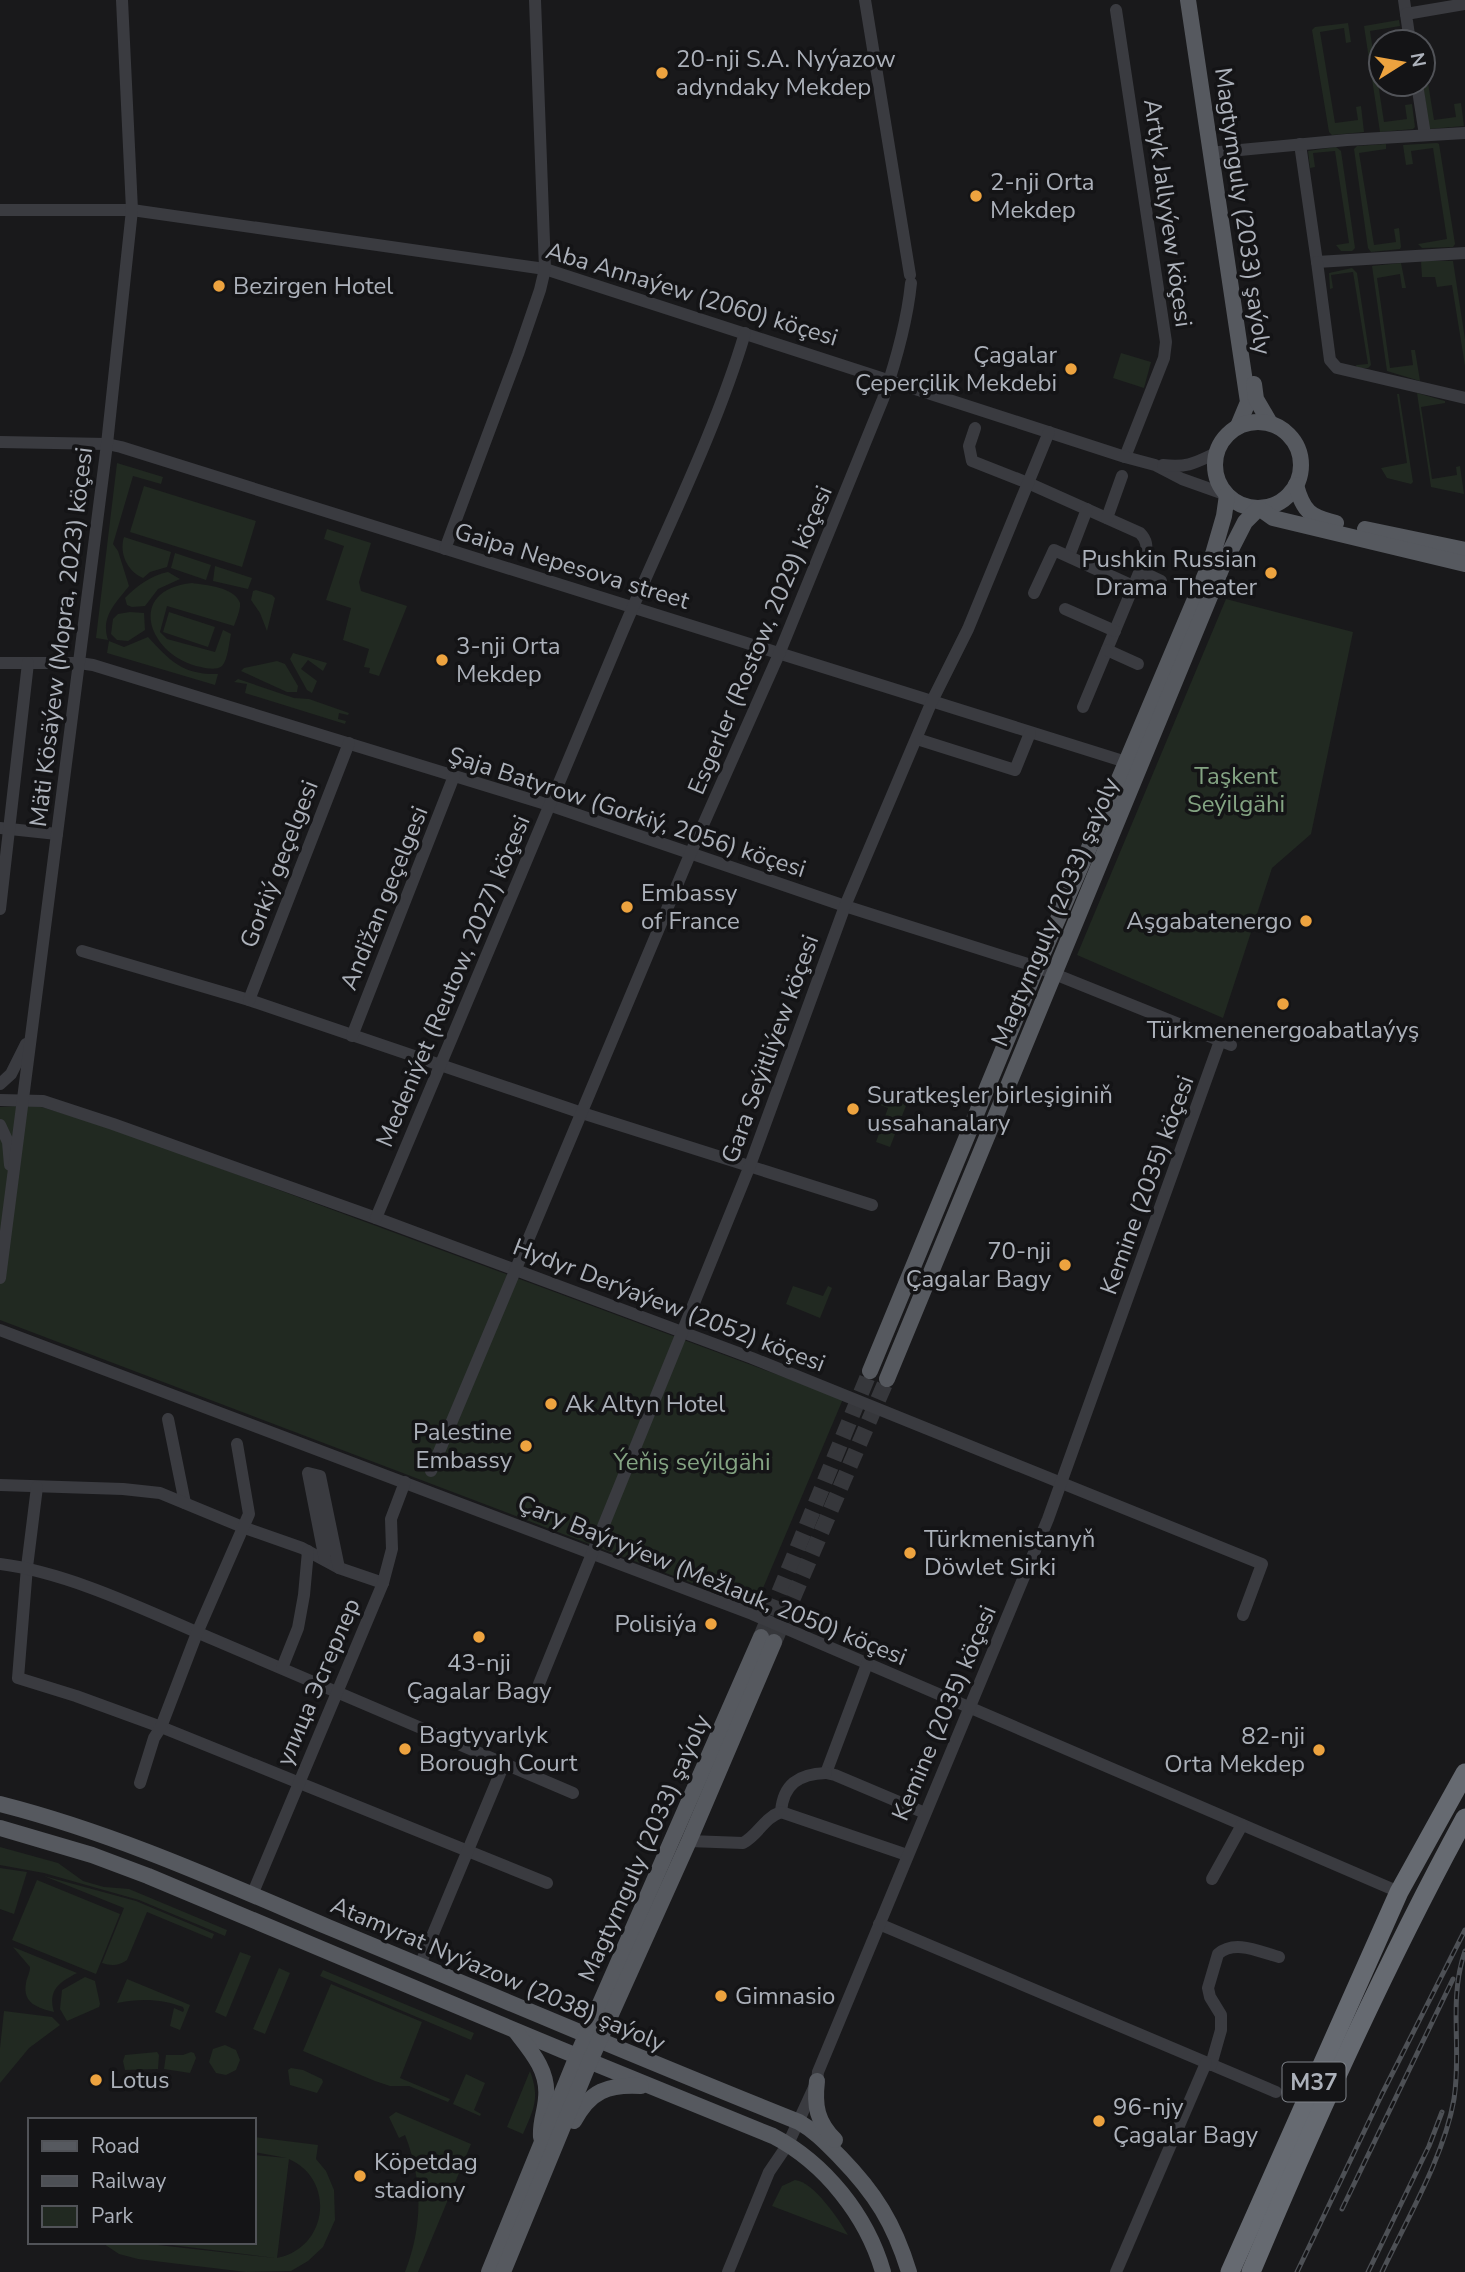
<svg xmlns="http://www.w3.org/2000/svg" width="1465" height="2272" font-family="'Nunito Sans',sans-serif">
	<rect width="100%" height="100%" fill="#19191b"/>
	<g fill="#212921" fill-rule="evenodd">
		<path d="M1399,20L1400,26L1370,31L1384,122L1407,119L1405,105L1412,104L1415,127L1413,129L1380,132L1364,26Z"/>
		<path d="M1348,23L1351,42L1346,43L1344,28L1320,32L1335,123L1358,120L1356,107L1361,106L1364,132L1332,135L1329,132L1312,30L1315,27Z"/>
		<path d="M1423,52L1434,120L1456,117L1454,104L1461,103L1464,126L1429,129L1423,84Z"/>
		<path d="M1437,143L1439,144L1455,244L1453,247L1422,248L1418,244L1447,239L1433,148L1411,151L1413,164L1406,165L1403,145Z"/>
		<path d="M1386,144V149L1359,153L1374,245L1396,242L1394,229L1399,228L1401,247L1400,249L1371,252L1368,248L1354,149L1357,146Z"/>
		<path d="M1336,147L1341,151L1355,248L1352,251H1341L1336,245L1349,243L1335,151L1313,153L1315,167L1310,168L1308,151Z"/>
		<path d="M1423,261H1453L1465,339V366L1452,285L1437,287L1435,277H1422L1421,262Z"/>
		<path d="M1401,263L1406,288H1402L1400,274L1377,278L1390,368L1413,365L1411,350H1415L1420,381L1387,371L1372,266Z"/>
		<path d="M1352,268L1357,273L1371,365L1368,368H1357L1356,365L1368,364L1353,272L1331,275L1333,288L1330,289L1329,273Z"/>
		<path d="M1121,353L1151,362L1144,388L1113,378Z"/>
		<path d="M1417,393L1445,401V403L1421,407L1432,479L1457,475L1456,467L1460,466L1464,494L1431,487Z"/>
		<path d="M1397,394H1399L1413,482L1411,484L1387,478L1381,468L1407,463Z"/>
		<path d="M117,463L163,477L161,484L133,476L113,544L118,551L129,586C117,602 100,616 108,640L96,638Z"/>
		<path d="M144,486L256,521L242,567L130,532Z"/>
		<path d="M327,529L371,543L359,582L361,591L407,606L379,676L369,673L370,668L364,667L369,649L343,640L351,608L326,600L344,546L324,539Z"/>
		<path d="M124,537L171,552L167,567L150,572L143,578C127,571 119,553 124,537Z"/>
		<path d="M175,553L211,565L206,580L171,568Z"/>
		<path d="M215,566L252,578L248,589L213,581Z"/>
		<path d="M168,572L180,579L158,589L145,606L132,607L127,605L125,598C137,586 151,575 168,572Z"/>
		<path d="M192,583C205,585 235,587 240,603C241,609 236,620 234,626L167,606L160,632L167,639L215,652L223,630L231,634C229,642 228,660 222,666C217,670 208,669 201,667C149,657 124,590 192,583Z"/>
		<path d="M256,590L272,595L275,598L267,631L260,613L251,600L253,591Z"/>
		<path d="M1226,599L1353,632L1311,834L1272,868L1223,1018L1077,955Z"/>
		<path d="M130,612L144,613L145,630L128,641L117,640L111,634L113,619L118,614Z"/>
		<path d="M169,612L215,627L208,647L163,632Z"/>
		<path d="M148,637C170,661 183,675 218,674L215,685L107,653L109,641L124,647Z"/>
		<path d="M293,653L327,663L323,671L308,660L301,669L317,681L312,693L307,690L290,659Z"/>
		<path d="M277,661L285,664L298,686L297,692H287L241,671L244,668Z"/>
		<path d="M238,679L294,698L309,699L349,713L348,715L339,713L338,719L346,721L345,724L245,693L247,684L234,682Z"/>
		<path d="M884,1088L909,1098L890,1147L876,1142L888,1108L878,1104Z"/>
		<path d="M35,1105L120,1131L843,1399L755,1607L0,1320V1107Z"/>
		<path d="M793,1286L823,1296L828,1286L832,1288L820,1318L786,1304Z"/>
		<path d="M0,1847L58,1863L83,1881L104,1887L129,1889L227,1930L225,1936L139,1900L44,1873L0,1865Z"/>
		<path d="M0,1868L27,1872L14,1914L0,1909Z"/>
		<path d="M44,1876L136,1901L214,1934L212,1939L147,1912L127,1960C119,1966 111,1966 102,1963L124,1908Z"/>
		<path d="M37,1880L120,1914L96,1974L12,1940Z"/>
		<path d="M13,1947L77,1973C58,1983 48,1990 54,2012C39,2008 22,2004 26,1983C27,1977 30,1973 30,1967Z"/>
		<path d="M240,1952L251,1956L226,2017L215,2012Z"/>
		<path d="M279,1968L290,1973L265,2034L253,2029Z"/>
		<path d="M323,1970L474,2033L471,2040L320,1976Z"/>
		<path d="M85,1977L95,1981L100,2004L99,2007L67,2021L60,2009L62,1990Z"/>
		<path d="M127,1979L190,2005L180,2030L170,2026L174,2008L183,2012L184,2010L183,2007C163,1999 140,1998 117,2003Z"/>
		<path d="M331,1984L422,2022L400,2078L450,2099L448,2102L409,2086H390L375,2081L303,2051Z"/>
		<path d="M4,2011L52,2017L60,2025L29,2048L0,2083V2048Z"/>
		<path d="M225,2045L236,2050L240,2060L236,2070L226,2075L216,2073L209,2062L213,2049Z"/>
		<path d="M157,2052L159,2055L158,2069L125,2070L123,2061L125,2055Z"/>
		<path d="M191,2052L194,2053L196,2058L190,2073L164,2069L166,2055H183Z"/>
		<path d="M291,2068L303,2070L322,2079L323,2082L317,2093L290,2085L288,2070Z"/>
		<path d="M530,2071C540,2098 534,2109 523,2134L507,2127Z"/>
		<path d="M466,2074L485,2083L474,2110L481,2114L480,2116L453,2104Z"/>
		<path d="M396,2112L471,2144L418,2272H405C423,2226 423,2181 405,2135L399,2138L389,2117Z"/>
		<path d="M254,2137L318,2145L316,2159L326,2171L334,2190L335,2220L323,2247L308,2261L291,2271L246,2272L138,2259L119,2254L101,2242H131L275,2258L148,2242H254V2155L287,2158L254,2152ZM289,2159C336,2180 328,2248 277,2258Z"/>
		<path d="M795,2180C814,2182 839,2220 848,2235L772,2206L782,2186Z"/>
	</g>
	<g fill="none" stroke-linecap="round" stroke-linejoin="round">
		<g stroke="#36373b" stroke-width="16" stroke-dasharray="16 8" stroke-linecap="butt">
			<path d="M761,1637L870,1371"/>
			<path d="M774,1642L887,1379"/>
		</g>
		<g stroke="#3a3b40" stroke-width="12">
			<path d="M865,0L910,275"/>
			<path d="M1404,0L1406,14"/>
			<path d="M1116,10L1166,342L1164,358L1125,457"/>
			<path d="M1410,42L1406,14L1465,4"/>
			<path d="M1417,84L1425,135"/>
			<path d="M1300,144L1317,262L1465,253"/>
			<path d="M1219,152L1347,140L1465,133"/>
			<path d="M0,210H132L545,269L1125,457L1155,465L1182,479L1227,495"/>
			<path d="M1317,262L1330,360L1337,368L1465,398"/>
			<path d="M975,428L969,446L972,461L1028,483L1140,533C1147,540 1147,546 1146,556L1083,707"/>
			<path d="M0,442L107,444L121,447L1126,762"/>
			<path d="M1163,465C1187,468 1195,463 1216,453"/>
			<path d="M1107,518L1122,476"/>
			<path d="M445,549L518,354L540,290L545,269L535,0"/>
			<path d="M1069,556L1087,509"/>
			<path d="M1140,571L1161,581"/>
			<path d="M1034,593L1054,550L1133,586"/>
			<path d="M1065,609L1115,631"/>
			<path d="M1107,650L1138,664"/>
			<path d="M0,663H79L93,665L549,805L845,906L1037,967L1231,1045"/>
			<path d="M917,739L1015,770L1030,733"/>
			<path d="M0,828L57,834"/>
			<path d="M0,909L28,663"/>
			<path d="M82,951L249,1000L582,1113L872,1205"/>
			<path d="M249,1000L349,743"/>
			<path d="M352,1036L454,776"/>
			<path d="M0,1084L11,1074L26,1044"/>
			<path d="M0,1100L43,1101L113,1124L376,1218L752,1358L1262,1564L1243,1615"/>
			<path d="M0,1125L8,1142L10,1165"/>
			<path d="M376,1218C458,1026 537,834 618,642C660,541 714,437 745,333"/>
			<path d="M0,1278L107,444L132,210L122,0"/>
			<path d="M0,1330L752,1614L1399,1892"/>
			<path d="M168,1419L185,1503"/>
			<path d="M431,1471L691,852L779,654L883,399C896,361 907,323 911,283"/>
			<path d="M0,1485L123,1489L160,1493L245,1528L302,1548L339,1568L383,1583"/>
			<path d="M37,1487L27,1567L18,1678L76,1696L161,1727L547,1883"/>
			<path d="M325,1560L308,1473L320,1476L339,1568"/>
			<path d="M0,1564C71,1573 149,1612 215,1640C334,1691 454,1742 573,1793"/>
			<path d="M867,1664L826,1773L835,1775L925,1813"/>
			<path d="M282,1668L298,1628L304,1595L308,1551"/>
			<path d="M539,1684L749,1168L845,906L932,701L968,629L1049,432"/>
			<path d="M140,1783L154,1738L161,1727L197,1633L249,1514L237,1444"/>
			<path d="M781,1812C783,1784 799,1774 826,1773"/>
			<path d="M689,1841L743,1843C758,1835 764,1818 781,1812L907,1855"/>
			<path d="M1212,1879L1242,1825"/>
			<path d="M252,1895L383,1583L392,1549L391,1519L405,1482"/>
			<path d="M879,1924L1276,2092"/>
			<path d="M420,1965L504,1764"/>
			<path d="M1211,2065L1221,2030V2015L1210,1997L1208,1988L1218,1954C1235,1939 1260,1952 1279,1957"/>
			<path d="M728,2272L769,2172L788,2144L817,2081L818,2072L1048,1519L1220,1041"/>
			<path d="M1116,2272L1206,2063"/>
		</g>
		<g stroke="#56595f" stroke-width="16">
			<path d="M1188,0L1248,402L1238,426"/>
			<path d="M1254,384L1256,399L1270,423"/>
			<circle cx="1258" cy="465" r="43"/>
			<path d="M1296,485C1303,511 1310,517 1336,523"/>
			<path d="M1365,529L1465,550"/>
			<path d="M870,1371L1037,967L1119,779L1211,561L1224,516L1227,495"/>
			<path d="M887,1379L1223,565L1245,522L1259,508L1273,518L1465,564"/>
			<path d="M0,1804C114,1833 220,1881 328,1927C485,1992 641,2059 799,2122C815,2131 827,2144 840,2157C875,2193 894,2223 909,2272"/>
			<path d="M0,1828L92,1855L148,1876L562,2050L773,2136C825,2163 867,2216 883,2272"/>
			<path d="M517,2033C532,2052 549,2072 546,2098C545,2113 540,2121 541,2137"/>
			<path d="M817,2081C814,2106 817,2122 835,2140"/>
			<path d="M574,2121C590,2091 608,2084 641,2086"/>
			<path d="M489,2272L577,2056L761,1637"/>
			<path d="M503,2272L590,2061L689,1841L774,1642"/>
		</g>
		<g stroke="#666a71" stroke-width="19">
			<path d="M1230,2272L1399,1892L1465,1773"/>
			<path d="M1251,2272C1316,2117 1385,1965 1465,1818"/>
		</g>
		<g stroke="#4d5055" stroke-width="5">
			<g id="rail">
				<path d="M1342,2209L1453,1979"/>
				<path d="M1297,2272L1382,2094L1465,1930"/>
				<path d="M1368,2272L1429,2146L1442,2112"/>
				<path d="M1382,2272C1407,2219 1444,2157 1454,2099C1462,2049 1448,2000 1465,1951"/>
			</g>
		</g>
		<use href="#rail" stroke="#141416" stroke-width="2.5" stroke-dasharray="8" stroke-linecap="butt"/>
	</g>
	<g fill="#eda33f" stroke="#141416" stroke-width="2.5">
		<circle cx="662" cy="73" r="7"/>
		<circle cx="976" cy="196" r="7"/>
		<circle cx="219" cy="286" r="7"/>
		<circle cx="1071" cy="369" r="7"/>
		<circle cx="1271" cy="573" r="7"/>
		<circle cx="442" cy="660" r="7"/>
		<circle cx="627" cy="907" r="7"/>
		<circle cx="1306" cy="921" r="7"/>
		<circle cx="1283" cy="1004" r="7"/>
		<circle cx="853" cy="1109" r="7"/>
		<circle cx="1065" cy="1265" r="7"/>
		<circle cx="551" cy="1404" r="7"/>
		<circle cx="526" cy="1446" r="7"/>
		<circle cx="910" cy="1553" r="7"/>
		<circle cx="711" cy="1624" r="7"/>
		<circle cx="479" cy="1637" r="7"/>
		<circle cx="405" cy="1749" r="7"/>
		<circle cx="1319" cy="1750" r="7"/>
		<circle cx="721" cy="1996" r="7"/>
		<circle cx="96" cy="2080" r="7"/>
		<circle cx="1099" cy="2121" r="7"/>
		<circle cx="360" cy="2176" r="7"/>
	</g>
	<g text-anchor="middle" stroke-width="7" stroke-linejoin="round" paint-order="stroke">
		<rect fill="#141416" stroke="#7e8289" stroke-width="2" x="1282.5" y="2062.5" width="63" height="39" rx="5"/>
		<g font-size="23" font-weight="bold" fill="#acb1ba">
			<text x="1314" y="2090">M37</text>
		</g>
		<g font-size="24" fill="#acb1ba" stroke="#141416" text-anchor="start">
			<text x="676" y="67">20-nji S.A. Nyýazow<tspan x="676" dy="28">adyndaky Mekdep</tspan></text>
			<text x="990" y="190">2-nji Orta<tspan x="990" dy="28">Mekdep</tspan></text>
			<text x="233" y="294">Bezirgen Hotel</text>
			<text x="1057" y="363" text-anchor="end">Çagalar<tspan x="1057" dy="28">Çeperçilik Mekdebi</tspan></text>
			<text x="1257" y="567" text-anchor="end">Pushkin Russian<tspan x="1257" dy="28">Drama Theater</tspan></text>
			<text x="456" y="654">3-nji Orta<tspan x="456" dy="28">Mekdep</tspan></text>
			<text x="641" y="901">Embassy<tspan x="641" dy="28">of France</tspan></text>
			<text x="1292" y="929" text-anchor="end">Aşgabatenergo</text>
			<text x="1283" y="1038" text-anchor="middle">Türkmenenergoabatlaýyş</text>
			<text x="867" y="1103">Suratkeşler birleşiginiň<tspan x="867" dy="28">ussahanalary</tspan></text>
			<text x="1051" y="1259" text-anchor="end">70-nji<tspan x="1051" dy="28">Çagalar Bagy</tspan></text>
			<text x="565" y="1412">Ak Altyn Hotel</text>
			<text x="512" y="1440" text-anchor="end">Palestine<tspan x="512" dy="28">Embassy</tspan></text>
			<text x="924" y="1547">Türkmenistanyň<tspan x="924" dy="28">Döwlet Sirki</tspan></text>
			<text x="697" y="1632" text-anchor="end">Polisiýa</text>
			<text x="479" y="1671" text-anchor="middle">43-nji<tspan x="479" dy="28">Çagalar Bagy</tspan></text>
			<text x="419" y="1743">Bagtyyarlyk<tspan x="419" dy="28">Borough Court</tspan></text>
			<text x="1305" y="1744" text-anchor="end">82-nji<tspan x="1305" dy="28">Orta Mekdep</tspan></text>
			<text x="735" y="2004">Gimnasio</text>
			<text x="110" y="2088">Lotus</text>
			<text x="1113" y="2115">96-njy<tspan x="1113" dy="28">Çagalar Bagy</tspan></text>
			<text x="374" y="2170">Köpetdag<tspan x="374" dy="28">stadiony</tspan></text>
		</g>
		<g font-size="24" fill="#acb1ba" stroke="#141416">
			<text transform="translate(1243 211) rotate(82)" y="8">Magtymguly (2033) şaýoly</text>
			<text transform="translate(1168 213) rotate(82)" y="8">Artyk Jallyýew köçesi</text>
			<text transform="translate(692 294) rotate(17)" y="8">Aba Annaýew (2060) köçesi</text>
			<text transform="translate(572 566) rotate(17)" y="8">Gaipa Nepesova street</text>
			<text transform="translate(61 637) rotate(-83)" y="8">Mäti Kösäýew (Mopra, 2023) köçesi</text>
			<text transform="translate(760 640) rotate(-67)" y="8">Esgerler (Rostow, 2029) köçesi</text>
			<text transform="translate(627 812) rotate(18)" y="8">Şaja Batyrow (Gorkiý, 2056) köçesi</text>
			<text transform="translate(279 864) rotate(-69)" y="8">Gorkiý geçelgesi</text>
			<text transform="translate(384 898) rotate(-68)" y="8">Andižan geçelgesi</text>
			<text transform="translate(1055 912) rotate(-67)" y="8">Magtymguly (2033) şaýoly</text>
			<text transform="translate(453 981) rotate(-67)" y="8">Medeniýet (Reutow, 2027) köçesi</text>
			<text transform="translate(770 1049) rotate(-70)" y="8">Gara Seýitliýew köçesi</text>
			<text transform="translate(1147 1185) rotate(-70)" y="8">Kemine (2035) köçesi</text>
			<text transform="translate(669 1305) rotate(21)" y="8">Hydyr Derýaýew (2052) köçesi</text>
			<text transform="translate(712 1580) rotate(22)" y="8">Çary Baýryýew (Mežlauk, 2050) köçesi</text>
			<text transform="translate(318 1682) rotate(-67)" y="8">улица Эсгерлер</text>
			<text transform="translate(944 1713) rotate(-67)" y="8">Kemine (2035) köçesi</text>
			<text transform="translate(644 1848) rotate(-66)" y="8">Magtymguly (2033) şaýoly</text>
			<text transform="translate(498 1974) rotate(23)" y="8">Atamyrat Nyýazow (2038) şaýoly</text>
		</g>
		<g font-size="24" fill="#84a483" stroke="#141416">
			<text x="1236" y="784">Taşkent<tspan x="1236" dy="28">Seýilgähi</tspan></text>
			<text x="692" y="1470">Ýeňiş seýilgähi</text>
		</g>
	</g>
	<rect x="28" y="2118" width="228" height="126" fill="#141416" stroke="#515358" stroke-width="2"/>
	<rect x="42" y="2141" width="35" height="10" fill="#56595f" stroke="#515358" stroke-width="2"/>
	<text x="91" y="2153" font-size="21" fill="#acb1ba">Road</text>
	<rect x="42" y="2176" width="35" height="10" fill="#4d5055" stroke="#515358" stroke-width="2"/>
	<text x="91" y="2188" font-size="21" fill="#acb1ba">Railway</text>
	<rect x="42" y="2206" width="35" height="21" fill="#212921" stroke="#515358" stroke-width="2"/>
	<text x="91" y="2223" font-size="21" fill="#acb1ba">Park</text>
	<g transform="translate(1402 63) rotate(79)"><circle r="33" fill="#141416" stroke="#515358" stroke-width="2"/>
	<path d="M0-5L12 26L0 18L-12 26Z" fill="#eda33f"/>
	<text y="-10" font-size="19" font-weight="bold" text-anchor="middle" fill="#acb1ba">N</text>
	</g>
</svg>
